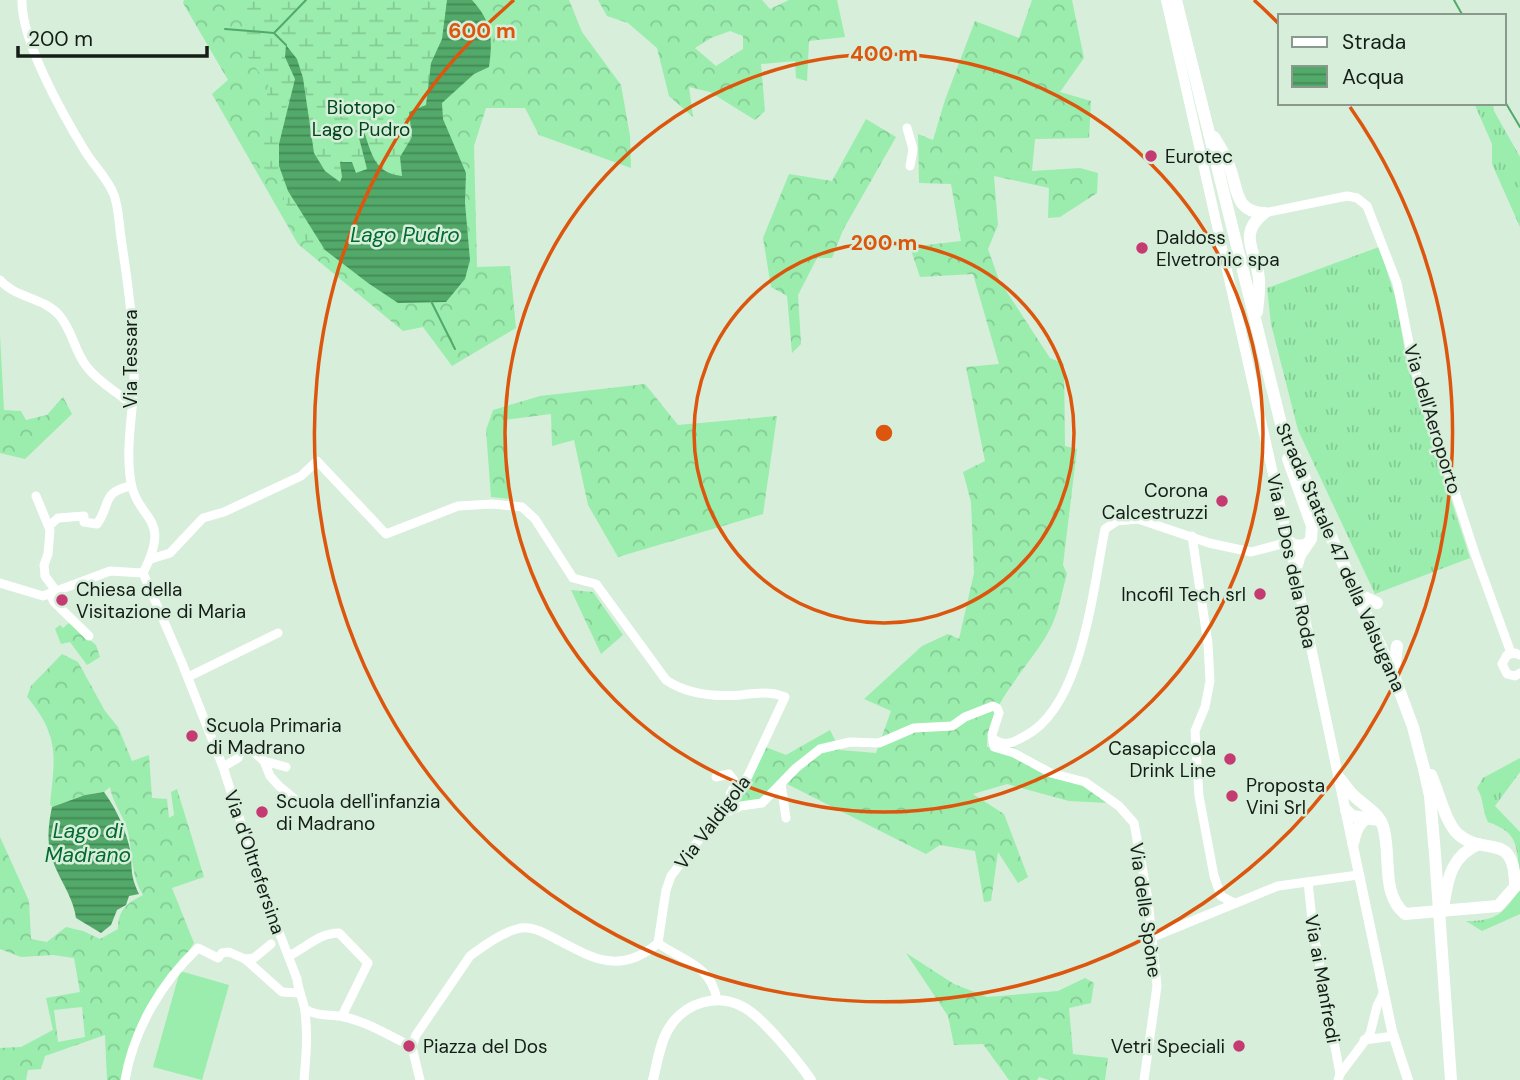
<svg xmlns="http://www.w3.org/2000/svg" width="1520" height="1080" font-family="'DM Sans',sans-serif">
	<defs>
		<pattern id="grass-tufts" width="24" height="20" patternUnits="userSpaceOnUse" patternTransform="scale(1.75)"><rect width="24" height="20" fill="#9aedad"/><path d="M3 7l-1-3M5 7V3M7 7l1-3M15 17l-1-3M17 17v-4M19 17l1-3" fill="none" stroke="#84cb94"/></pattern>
		<pattern id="forest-crowns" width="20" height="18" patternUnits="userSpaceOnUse" patternTransform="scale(1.75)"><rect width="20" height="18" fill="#9aedad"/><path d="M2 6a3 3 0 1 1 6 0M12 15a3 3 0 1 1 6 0" fill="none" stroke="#84cb94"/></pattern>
		<pattern id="wetland-marsh" width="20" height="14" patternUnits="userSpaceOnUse" patternTransform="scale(1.75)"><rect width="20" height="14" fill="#9aedad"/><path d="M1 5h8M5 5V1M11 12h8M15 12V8" fill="none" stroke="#84cb94"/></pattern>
		<pattern id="water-rules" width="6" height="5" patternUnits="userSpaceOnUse" patternTransform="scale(1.75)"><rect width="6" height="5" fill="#52a969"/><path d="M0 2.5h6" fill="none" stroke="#438955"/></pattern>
	</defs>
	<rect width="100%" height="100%" fill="#d6eeda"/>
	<g fill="url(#grass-tufts)">
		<path d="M1474,103H1493L1494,111L1520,157V227L1492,164V144Z"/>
		<path d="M1379,247L1396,299L1407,364L1470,558L1375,594L1298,430L1271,324L1267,288Z"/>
		<path d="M1520,758V772L1495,806L1520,832V875C1516,845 1519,833 1488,822C1482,810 1484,799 1477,788L1483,778Z"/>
		<path d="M1520,889V914L1482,931L1466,921C1497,921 1503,914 1520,889Z"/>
	</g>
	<g fill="url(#forest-crowns)" fill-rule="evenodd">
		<path d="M184,0H569L582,32L621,85L630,136L631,168L539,135L525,108H486L474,146L477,267L510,266L516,328L452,366L423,327L403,331L298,244L212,94L228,80L183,3Z"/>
		<path d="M598,0H762L770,9L789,0H837L845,37L809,41L807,81L796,78L795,61L761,64L765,111L755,120L710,92L689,87L693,117L669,96L657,48L628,23L607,16ZM730,31L743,36V49L716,66L695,48L711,38Z"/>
		<path d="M1032,0H1072L1084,58L1060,92L1091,101L1089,138L1035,139L1032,171L1080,168L1098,173L1097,193L1060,217L1048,218L1049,188L994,176L998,225L988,249L999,280L1050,358L1064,364L1065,446L1077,449L1063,565L1067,574C1062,591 1059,611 1051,627C1033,664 986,704 987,747H1013L1088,788L1109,803L1069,801L1007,784L973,794L1004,814L1028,877L1018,883L998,852L991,901L984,902L975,851L940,845L926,854L781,781L762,801L733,806L763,746L786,755L830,730L840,750L876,753L891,711L864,699L922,646L948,634L959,639L974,573L971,502L963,472L985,461L966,367L999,364L973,274L920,277L910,247L961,241L951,184L919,183L918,134L933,140L945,100L975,21L1019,38Z"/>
		<path d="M866,119L896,137L843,230L832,258H817L798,295L801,344L792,353L787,296L771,287L763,238L789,174L832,181Z"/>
		<path d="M0,335L4,410L21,411L26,420L47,415L63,397L72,414L25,459L0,453Z"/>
		<path d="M645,384L678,425L777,416L763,514L618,557L588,505L574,440L552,446L551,414L504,420L511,499L491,497L486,430L493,410L540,396Z"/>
		<path d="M571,590L593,592L623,635L601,654Z"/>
		<path d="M69,623L96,645L100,657L87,665L70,642L61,644L55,629L60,625L63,628Z"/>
		<path d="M62,654L78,662L105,711L118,727L132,761L149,755L152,798L167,799L169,818L174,815L171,792L177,789L204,877L172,888L194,943L156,999L122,1080H107L105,1035L45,1056L41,1069L28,1070L26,1080H0V1048L21,1047L53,1030L46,998L80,992L74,958L53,955L21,957L0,949V837L29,901L31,939L47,942L66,927L83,931L100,939L118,929C118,910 127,903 143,895C129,873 134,847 125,823C120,811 112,800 110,787L104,792L85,795L52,807L50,804C55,757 60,736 27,697L31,686ZM82,1007L85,1037L58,1042L54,1010Z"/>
		<path d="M906,953L954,984L987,997L1058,991L1085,978L1094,983L1091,1003L1069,1008L1073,1054L1108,1058L1105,1080H1049L1039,1077L1037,1080H1009L983,1044L954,1045L948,1016Z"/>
	</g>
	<path fill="url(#wetland-marsh)" d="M248,0H447L442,39L431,63L426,106L409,113L412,137L400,157L402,176C378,174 371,157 359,138L367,169L342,177L340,183L325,171L314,153L303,78L297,59L286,46L285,57L295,79L285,112L288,191L325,250L311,249L286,204L276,177L271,175L261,165L268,85L243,50Z"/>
	<path fill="#9aedad" d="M180,971L229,985L202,1080L153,1067Z"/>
	<g fill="url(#water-rules)">
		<path d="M447,0H472C492,22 493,38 489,67L474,74L442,103L443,119L466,173L465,203L470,260L465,279L446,302L398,303L368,283L325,250L288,191L279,166V144L295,79L285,57L286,45L297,59L303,78L314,153L325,171L340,182L342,177L340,162H352L356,173L367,169L359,138L364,132C372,154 374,173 402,176L400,157L412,137L409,112L426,105L431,63L442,39Z"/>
		<path d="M104,792C117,810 125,828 130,849C133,869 129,873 139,894L129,896L126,905L117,910L111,925L101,933L76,918C73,894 55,875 50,851C47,837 49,821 52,807L85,795Z"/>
	</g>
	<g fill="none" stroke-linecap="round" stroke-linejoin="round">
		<g stroke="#52a969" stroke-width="2">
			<path d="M1454,0L1463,16"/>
			<path d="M225,29L274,33L286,45"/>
			<path d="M275,32L306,0"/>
			<path d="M1504,100L1520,127"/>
			<path d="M431,301L455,349"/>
		</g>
		<g stroke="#fff" stroke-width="9">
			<path d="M22,0C21,41 63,115 85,151C94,166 108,179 114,195C119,209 119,224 121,238C128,284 135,333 134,381C133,413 126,444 130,476C135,523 174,513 143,573"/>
			<path d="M907,128L913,149L910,166"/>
			<path d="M1264,213L1347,196L1357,198L1367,206L1397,283L1413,363L1475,554L1511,653"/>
			<path d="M0,280C15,298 43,297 59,315C73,331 74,351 87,367C99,383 118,392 132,405"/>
			<path d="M36,496L50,530L48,554L44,565L45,576L56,591"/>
			<path d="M49,526L58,518L84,516V522L97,524C111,505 101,492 131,486"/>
			<path d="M1192,536L1208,644L1210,681L1205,707L1195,731L1199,796L1214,876L1221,896L1234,903"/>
			<path d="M151,559L170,553L203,518L224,512L301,476L317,461L386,534L458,506L492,504L522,507L535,519L573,578L596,584L666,680C688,695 715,697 741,695C756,693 770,691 785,697L748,776L671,876L666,890L658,943"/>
			<path d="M143,573L182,663L223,767L261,885L297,979C298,990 304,1001 305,1012C308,1035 306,1057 304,1080"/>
			<path d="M0,583L43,596L110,571L143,573"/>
			<path d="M50,594L54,602L89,636"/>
			<path d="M1520,655L1515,653L1507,655L1502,664L1507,674L1515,676L1520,673"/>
			<path d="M188,677L278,633"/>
			<path d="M995,740C1006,747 1014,742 1025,736C1083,706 1093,587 1105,529L1117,521L1138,519L1209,543L1251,552L1289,542"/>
			<path d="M264,761L286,767"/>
			<path d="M223,767L238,758L241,751L250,749L264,761L270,776L279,786L302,805"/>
			<path d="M716,777L729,774L736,783L730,794"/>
			<path d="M781,784L786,818"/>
			<path d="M721,814L741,806L762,803L796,768L820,749L850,742L879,743L914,728L952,726L965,717L993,706L997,708L999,713L992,735L994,747L1014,753L1051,773L1085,782L1119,806L1134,823L1148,899L1157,986L1144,1080"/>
			<path d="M1308,882L1313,929L1340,1074L1338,1080"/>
			<path d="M1153,937L1278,886L1358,875"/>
			<path d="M658,943C682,961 711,964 717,1000"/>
			<path d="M289,956C307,947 319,933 339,933L368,963L342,1016"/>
			<path d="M245,959L254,958L271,944"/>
			<path d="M305,1009C318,1017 330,1014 344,1017C368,1022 390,1036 412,1047"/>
			<path d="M1364,1040L1394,1036"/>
			<path d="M1340,1074L1370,1034L1377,1006L1384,992"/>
			<path d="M125,1080C134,1029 161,983 198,948L218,958L222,953L229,952L245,959L282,992L299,993"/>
			<path d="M420,1080L412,1047L416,1035L470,956C483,946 501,933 517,929C530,925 543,932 554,938C592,958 620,976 658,943"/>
		</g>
		<g stroke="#fff" stroke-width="10">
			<path d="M1166,0L1295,571L1392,1031L1408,1080"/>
			<path d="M653,1080C657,1064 660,1042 669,1028C685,1002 719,992 745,1008C764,1019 798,1061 811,1080"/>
		</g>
		<g stroke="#fff" stroke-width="12">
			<path d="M1176,0L1282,428L1394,676L1413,727L1424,769L1430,796L1435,854L1451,1080"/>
			<path d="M1214,137C1220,147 1227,157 1230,168C1238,190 1235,212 1264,213"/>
			<path d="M1257,312C1258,301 1260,289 1259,279C1256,250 1237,235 1264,213"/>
			<path d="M1288,459L1312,526L1311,539L1300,555L1295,571"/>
			<path d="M1289,542L1297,546L1305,545"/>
			<path d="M1364,597L1377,603"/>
			<path d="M1395,663L1397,646"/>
			<path d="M1339,778C1344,783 1348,790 1353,795C1363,805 1378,812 1383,826C1392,855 1380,893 1405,914L1498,906L1515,887C1515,830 1486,857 1459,835C1445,823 1439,792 1431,775"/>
			<path d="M1346,810L1352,816L1379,820"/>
			<path d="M1353,843C1356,831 1358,823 1369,817"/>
			<path d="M1444,902C1448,876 1453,855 1479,844"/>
		</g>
	</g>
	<g fill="none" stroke="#dd560d" stroke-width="3.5">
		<circle cx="884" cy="433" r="190"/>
		<circle cx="884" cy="433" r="379"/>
		<path d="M1254 0A569 569 0 0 1 1279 24M1350 107A569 569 0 1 1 514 0"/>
	</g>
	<g fill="#c53a71" stroke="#d6eeda" stroke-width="2.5">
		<circle cx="1151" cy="156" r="7"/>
		<circle cx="1142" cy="248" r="7"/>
		<circle cx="1222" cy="501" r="7"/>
		<circle cx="1260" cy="594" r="7"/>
		<circle cx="62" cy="600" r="7"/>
		<circle cx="192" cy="736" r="7"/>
		<circle cx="1230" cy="759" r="7"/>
		<circle cx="1232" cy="796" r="7"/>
		<circle cx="262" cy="812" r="7"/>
		<circle cx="409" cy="1046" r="7"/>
		<circle cx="1239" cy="1046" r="7"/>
	</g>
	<g text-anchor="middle" stroke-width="5" stroke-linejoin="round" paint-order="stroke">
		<g font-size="19" fill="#00451c" stroke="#d6eeda">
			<text x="361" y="114">Biotopo<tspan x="361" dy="22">Lago Pudro</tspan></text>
		</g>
		<g font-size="19" fill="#151d17" stroke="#d6eeda" text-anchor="start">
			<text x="1165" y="163">Eurotec</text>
			<text x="1156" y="244">Daldoss<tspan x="1156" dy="22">Elvetronic spa</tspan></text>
			<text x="1208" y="497" text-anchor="end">Corona<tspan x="1208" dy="22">Calcestruzzi</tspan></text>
			<text x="76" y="596">Chiesa della<tspan x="76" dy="22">Visitazione di Maria</tspan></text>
			<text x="1246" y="601" text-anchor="end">Incofil Tech srl</text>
			<text x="206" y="732">Scuola Primaria<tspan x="206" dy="22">di Madrano</tspan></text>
			<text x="1216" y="755" text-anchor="end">Casapiccola<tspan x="1216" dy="22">Drink Line</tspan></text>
			<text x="1246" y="792">Proposta<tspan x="1246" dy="22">Vini Srl</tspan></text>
			<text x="276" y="808">Scuola dell'infanzia<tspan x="276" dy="22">di Madrano</tspan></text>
			<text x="423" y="1053">Piazza del Dos</text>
			<text x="1225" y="1053" text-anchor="end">Vetri Speciali</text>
		</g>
		<g font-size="19" fill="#151d17" stroke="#d6eeda">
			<text transform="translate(130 359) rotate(-90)" y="7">Via Tessara</text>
			<text transform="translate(1433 419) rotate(73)" y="7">Via dell'Aeroporto</text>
			<text transform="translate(1341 557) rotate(66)" y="7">Strada Statale 47 della Valsugana</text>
			<text transform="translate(1292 561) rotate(78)" y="7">Via al Dos dela Roda</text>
			<text transform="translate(712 822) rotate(-53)" y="7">Via Valdigola</text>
			<text transform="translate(255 862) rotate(71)" y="7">Via d'Oltrefersina</text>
			<text transform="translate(1146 910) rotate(82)" y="7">Via delle Spòne</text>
			<text transform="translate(1323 979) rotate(80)" y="7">Via ai Manfredi</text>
		</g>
		<g font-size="21" font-style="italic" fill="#006a2f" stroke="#d6eeda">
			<text x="405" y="242">Lago Pudro</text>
			<text x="88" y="838">Lago di<tspan x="88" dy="24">Madrano</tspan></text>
		</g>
	</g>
	<circle cx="884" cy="433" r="10" fill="#dd560d" stroke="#d6eeda" stroke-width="3.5"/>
	<g font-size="21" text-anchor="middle" font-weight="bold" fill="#dd560d" stroke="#d6eeda" stroke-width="5" stroke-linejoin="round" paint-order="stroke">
		<text x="482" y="38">600 m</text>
		<text x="884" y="61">400 m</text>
		<text x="884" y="250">200 m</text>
	</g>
	<rect x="1278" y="14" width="228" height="91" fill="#d6eeda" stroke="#899a8c" stroke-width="2"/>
	<rect x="1292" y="37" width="35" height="10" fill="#ffffff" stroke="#899a8c" stroke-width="2"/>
	<text x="1342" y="49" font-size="21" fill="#151d17">Strada</text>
	<rect x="1292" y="66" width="35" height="21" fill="url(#water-rules)" stroke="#899a8c" stroke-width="2"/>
	<text x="1342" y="84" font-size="21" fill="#151d17">Acqua</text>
	<path d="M18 46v10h189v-10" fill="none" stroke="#151d17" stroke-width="3.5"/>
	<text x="28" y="46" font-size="21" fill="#151d17" stroke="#d6eeda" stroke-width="5" paint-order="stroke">200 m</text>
</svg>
